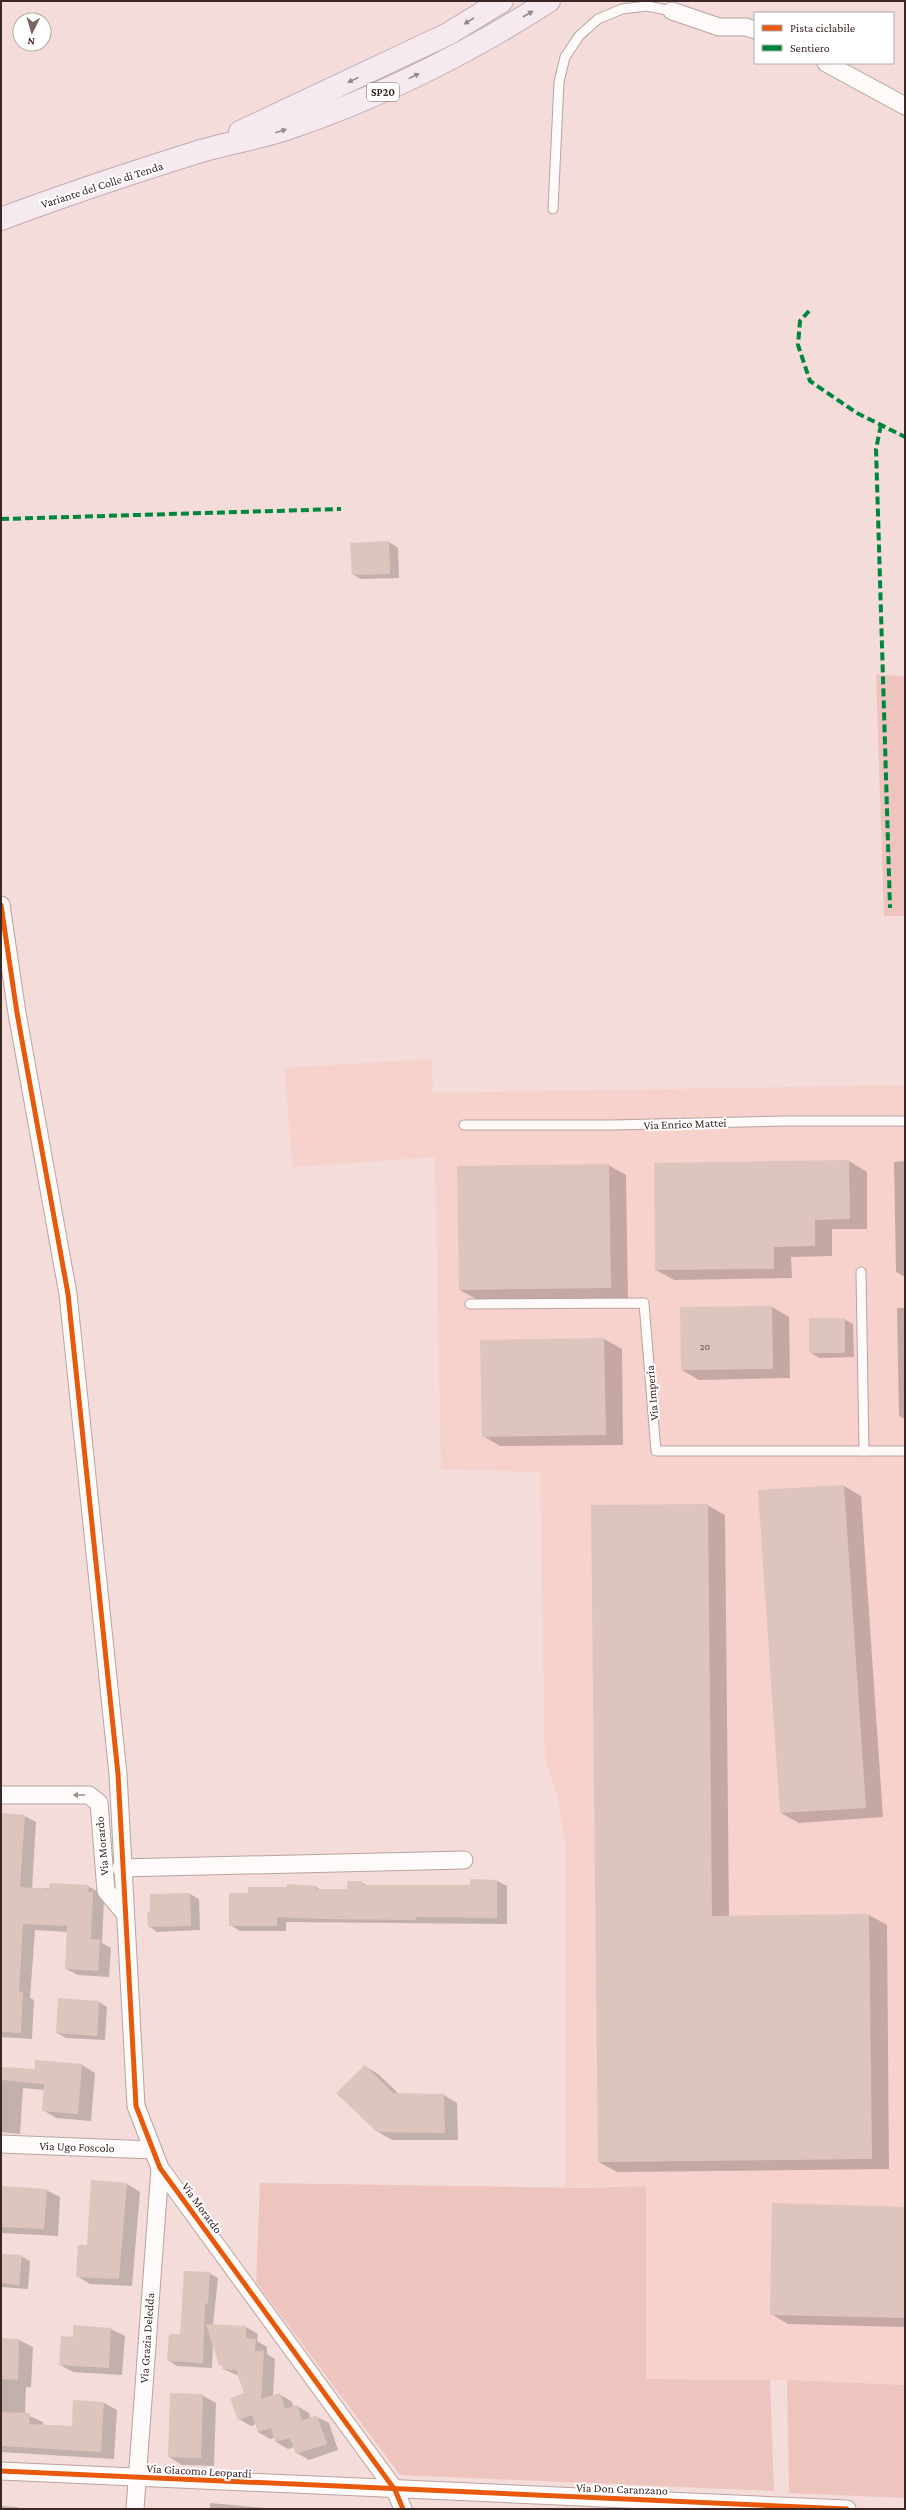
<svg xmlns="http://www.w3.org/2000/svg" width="906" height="2510" font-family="'Crimson Pro',serif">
	<rect width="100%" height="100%" fill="#f3dcd9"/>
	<path fill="#f7d1cc" d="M432,1059L433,1093L905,1085V2385L787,2380L646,2379V2186L565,2187V1845L558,1798L545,1760L540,1472L441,1469L435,1157L293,1167L284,1068Z"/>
	<g fill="#eec4bf">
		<path d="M876,675L905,676V916H884Z"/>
		<path d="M260,2183L584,2188L646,2186V2379L770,2380L774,2491L400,2475L256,2282Z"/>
		<path d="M787,2380L905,2385V2498L789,2493Z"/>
	</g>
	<g fill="#0003">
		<path d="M389,542L398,548L399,578L361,579L352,574L351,544Z"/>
		<path d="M849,1161L867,1172V1229H832V1256L791,1257L792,1278L674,1280L656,1270Z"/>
		<path d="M905,1161V1277L896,1272L894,1162Z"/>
		<path d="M608,1165L626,1175L628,1298L478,1300L460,1290Z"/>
		<path d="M772,1307L789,1317L790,1378L699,1380L682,1370Z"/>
		<path d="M897,1308H905V1419L899,1416Z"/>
		<path d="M844,1319L853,1324L854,1357L819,1358L810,1352Z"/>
		<path d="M604,1339L622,1349L623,1445L500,1446L483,1436L481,1341Z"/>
		<path d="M844,1486L861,1496L883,1817L799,1823L781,1813Z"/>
		<path d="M707,1505L725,1515L729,1917L869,1915L887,1925L889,2169L617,2172L599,2162Z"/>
		<path d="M1,1814L24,1816L36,1822L32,1889L88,1886L100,1893V1897L104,1900L102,1943L111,1948L109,1977L78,1975L66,1969L68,1932L35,1930L30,1998L34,2000L32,2039L1,2037Z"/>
		<path d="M471,1880L497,1881L507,1886V1924L286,1922V1931H240L230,1925L249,1894L288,1888V1885L316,1887L322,1890H348L361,1882L368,1886H471Z"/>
		<path d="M190,1894L199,1899L200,1930L157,1932L149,1926L151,1913Z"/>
		<path d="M99,2002L107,2007L105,2040L66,2038L57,2033Z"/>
		<path d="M82,2065L95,2073L91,2121L56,2118L43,2110L45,2090L23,2088L20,2134L1,2132V2068L36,2070Z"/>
		<path d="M365,2066L378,2074L399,2094L444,2095L457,2103L458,2140H392L378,2132Z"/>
		<path d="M127,2184L140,2192L132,2286L90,2284L77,2276Z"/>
		<path d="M1,2187L46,2190L60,2197L58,2236L1,2233Z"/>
		<path d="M905,2208V2327L788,2324L771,2314Z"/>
		<path d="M1,2255L21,2256L30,2261L28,2289L1,2287Z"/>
		<path d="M209,2273L218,2278L213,2325L246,2327L258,2334L257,2341L267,2347V2354L275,2359L273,2396L279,2394L291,2401L294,2407L297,2406L309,2413L311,2419L317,2417L329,2423L338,2450L309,2460L297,2453L294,2447L288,2449L276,2442L275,2437L270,2439L258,2432L256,2424L251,2426L239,2419L245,2394L239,2376L223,2369L213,2342L212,2368L177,2366L168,2360Z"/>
		<path d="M74,2326L111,2329L125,2336L122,2375L73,2372L60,2365L74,2338Z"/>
		<path d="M1,2339L19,2340L33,2347L31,2387H26L25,2414L43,2422V2425L73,2427L104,2403L117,2410L114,2459L1,2452Z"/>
		<path d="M202,2395L216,2403L214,2466L182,2465L169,2457Z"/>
		<path d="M210,2503L275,2509H210Z"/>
		<path d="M1,2506L17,2507L21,2509H1Z"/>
	</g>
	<g fill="#ddc5bd">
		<path d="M389,541L390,574L352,575L350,543Z"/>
		<path d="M849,1160L850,1219L815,1220V1246L774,1247V1269L655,1270L654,1163Z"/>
		<path d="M609,1164L611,1288L459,1290L457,1166Z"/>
		<path d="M772,1306L773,1369L681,1370L680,1307Z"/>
		<rect x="809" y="1318" width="36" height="35"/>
		<path d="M604,1338L606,1435L482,1437L480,1340Z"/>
		<path d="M844,1485L866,1808L780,1813L758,1490Z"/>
		<path d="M708,1504L712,1916L869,1914L872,2159L598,2162L591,1505Z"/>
		<path d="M1,1813L25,1815L20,1887L49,1889L50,1883L89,1885L88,1892H93L91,1939L100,1940L98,1971L65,1969L67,1926L23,1924L19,1992H23L21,2033L1,2032Z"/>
		<path d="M470,1879L497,1880V1918L416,1917V1920L320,1919L277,1917V1926H229V1893H248V1887H287V1884L316,1886V1889H347V1881H362V1885H470Z"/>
		<path d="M190,1893L191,1926L148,1927L147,1912H150V1894Z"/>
		<path d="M58,1998L99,2001L97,2036L56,2033Z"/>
		<path d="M35,2060L82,2064L78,2114L42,2111L44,2084L1,2080V2067L35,2069Z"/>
		<path d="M365,2065L393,2093L444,2094L445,2133L377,2132L336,2093Z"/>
		<path d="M91,2180L127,2183L119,2279L76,2277L78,2245H87Z"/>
		<path d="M1,2186L47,2189L44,2229L1,2227Z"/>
		<path d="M772,2203L905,2207V2318L770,2315Z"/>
		<path d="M1,2254L22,2255L19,2285L1,2283Z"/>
		<path d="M184,2271L210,2272L208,2303L205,2304L203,2363L167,2361L169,2334H180Z"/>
		<path d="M206,2324L246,2326V2338L256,2339L255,2351H264L261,2399L280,2393L285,2409L297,2405L302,2421L317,2415L327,2444L296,2454L290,2438L275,2442L271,2428L258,2432L252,2415L238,2420L230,2398L244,2393L236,2370L222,2369V2365H219Z"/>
		<path d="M73,2325L111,2328L109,2368L59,2365L61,2336L73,2337Z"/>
		<path d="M1,2338L19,2339L18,2380L1,2379Z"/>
		<path d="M170,2393L203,2394L201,2458L168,2457Z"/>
		<path d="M73,2400L104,2402L101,2452L1,2446V2412L30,2413L29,2424L72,2426Z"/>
	</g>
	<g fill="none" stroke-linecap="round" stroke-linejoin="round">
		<g stroke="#b7a4a1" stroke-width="11">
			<g id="service">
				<path d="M553,209L559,82L565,57L579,36L598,19L622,9L647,6L672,11"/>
				<path d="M464,1125H612L785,1121H905"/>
				<path d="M861,1272L864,1451"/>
				<path d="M470,1304L644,1303L656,1451H905"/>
			</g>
		</g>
		<g stroke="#b7a4a1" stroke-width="19">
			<g id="minor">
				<path d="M672,11L719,27H746L755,30"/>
				<path d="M826,63L905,106"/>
				<path d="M1,905L17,1013L68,1294L118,1774L136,2106L160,2168L395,2490L403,2509"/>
				<path d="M1,1795H89L99,1803L106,1891L123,1911"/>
				<path d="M121,1868L464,1860"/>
				<path d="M1,2144L153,2150"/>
				<path d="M1,2471L847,2509"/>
				<path d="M135,2509L160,2168"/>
			</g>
		</g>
		<g stroke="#c2abb5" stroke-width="24">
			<g id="primary">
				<path d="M240,132L448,34L502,1"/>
				<path d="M1,219C67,194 134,172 201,151C231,142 262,138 292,127C382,96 468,53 549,1"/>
			</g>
		</g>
		<use href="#service" stroke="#fdfaf9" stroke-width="9"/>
		<use href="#minor" stroke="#fdfaf9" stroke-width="17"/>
		<use href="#primary" stroke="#f4eaf0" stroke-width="22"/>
		<g stroke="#00873e" stroke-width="4" stroke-dasharray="8 4" stroke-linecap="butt">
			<path d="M809,311L800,321L798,345L810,381L857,413L905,437"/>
			<path d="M881,425L876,449L890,908"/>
			<path d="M1,519L341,509"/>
		</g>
		<g stroke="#fff" stroke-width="8">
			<g id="cycleway">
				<path d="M1,905L17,1013L68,1294L118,1774L136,2106L160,2168L395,2490L403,2509"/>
				<path d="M1,2471L847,2509"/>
			</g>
		</g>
		<use href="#cycleway" stroke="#e8590c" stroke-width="5"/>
	</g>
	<defs><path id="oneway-solid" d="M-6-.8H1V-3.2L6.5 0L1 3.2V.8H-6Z"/></defs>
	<g fill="#98888a">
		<use href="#oneway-solid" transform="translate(528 14) rotate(-30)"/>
		<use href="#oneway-solid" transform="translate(469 21) rotate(148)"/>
		<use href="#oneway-solid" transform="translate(414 76) rotate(-26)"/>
		<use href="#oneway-solid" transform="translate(353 80) rotate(156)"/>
		<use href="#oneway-solid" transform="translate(281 131) rotate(-17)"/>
	</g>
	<use fill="#9c908f" href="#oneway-solid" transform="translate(79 1795) rotate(-180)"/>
	<g text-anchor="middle" stroke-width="4" stroke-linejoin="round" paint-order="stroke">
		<g font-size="10" fill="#644f4c">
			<text x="705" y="1350">20</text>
		</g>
		<rect fill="#fff" stroke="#766866" stroke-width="1" x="367" y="83" width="32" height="18" rx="3"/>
		<g font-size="11" font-weight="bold" fill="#3b2725">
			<text x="383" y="96">SP20</text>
		</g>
		<g font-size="12" fill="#3b2725" stroke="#fff">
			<text transform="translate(102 185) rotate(-18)" y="4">Variante del Colle di Tenda</text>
			<text transform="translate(685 1124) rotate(-2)" y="4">Via Enrico Mattei</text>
			<text transform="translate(652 1393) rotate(-95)" y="4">Via Imperia</text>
			<text transform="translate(102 1846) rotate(-95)" y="4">Via Morardo</text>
			<text transform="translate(77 2147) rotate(2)" y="4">Via Ugo Foscolo</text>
			<text transform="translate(202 2208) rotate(54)" y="4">Via Morardo</text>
			<text transform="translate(147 2338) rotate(-86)" y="4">Via Grazia Deledda</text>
			<text transform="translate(199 2471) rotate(3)" y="4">Via Giacomo Leopardi</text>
			<text transform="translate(622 2489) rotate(2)" y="4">Via Don Caranzano</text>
		</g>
	</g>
	<rect width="906" height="2510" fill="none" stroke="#3b2725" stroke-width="4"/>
	<rect x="754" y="12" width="140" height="52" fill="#ffffff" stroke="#b1a9a8"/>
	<rect x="762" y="25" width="20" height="6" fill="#e8590c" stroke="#b1a9a8"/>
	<text x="790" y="32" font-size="12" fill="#3b2725">Pista ciclabile</text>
	<rect x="762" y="45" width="20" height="6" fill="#00873e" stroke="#b1a9a8"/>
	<text x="790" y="52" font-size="12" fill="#3b2725">Sentiero</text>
	<g transform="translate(32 32) rotate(185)"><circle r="19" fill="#ffffff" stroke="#b1a9a8"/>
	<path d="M0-3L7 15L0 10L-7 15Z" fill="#7b6664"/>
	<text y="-6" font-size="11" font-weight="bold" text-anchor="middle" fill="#3b2725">N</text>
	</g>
</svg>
